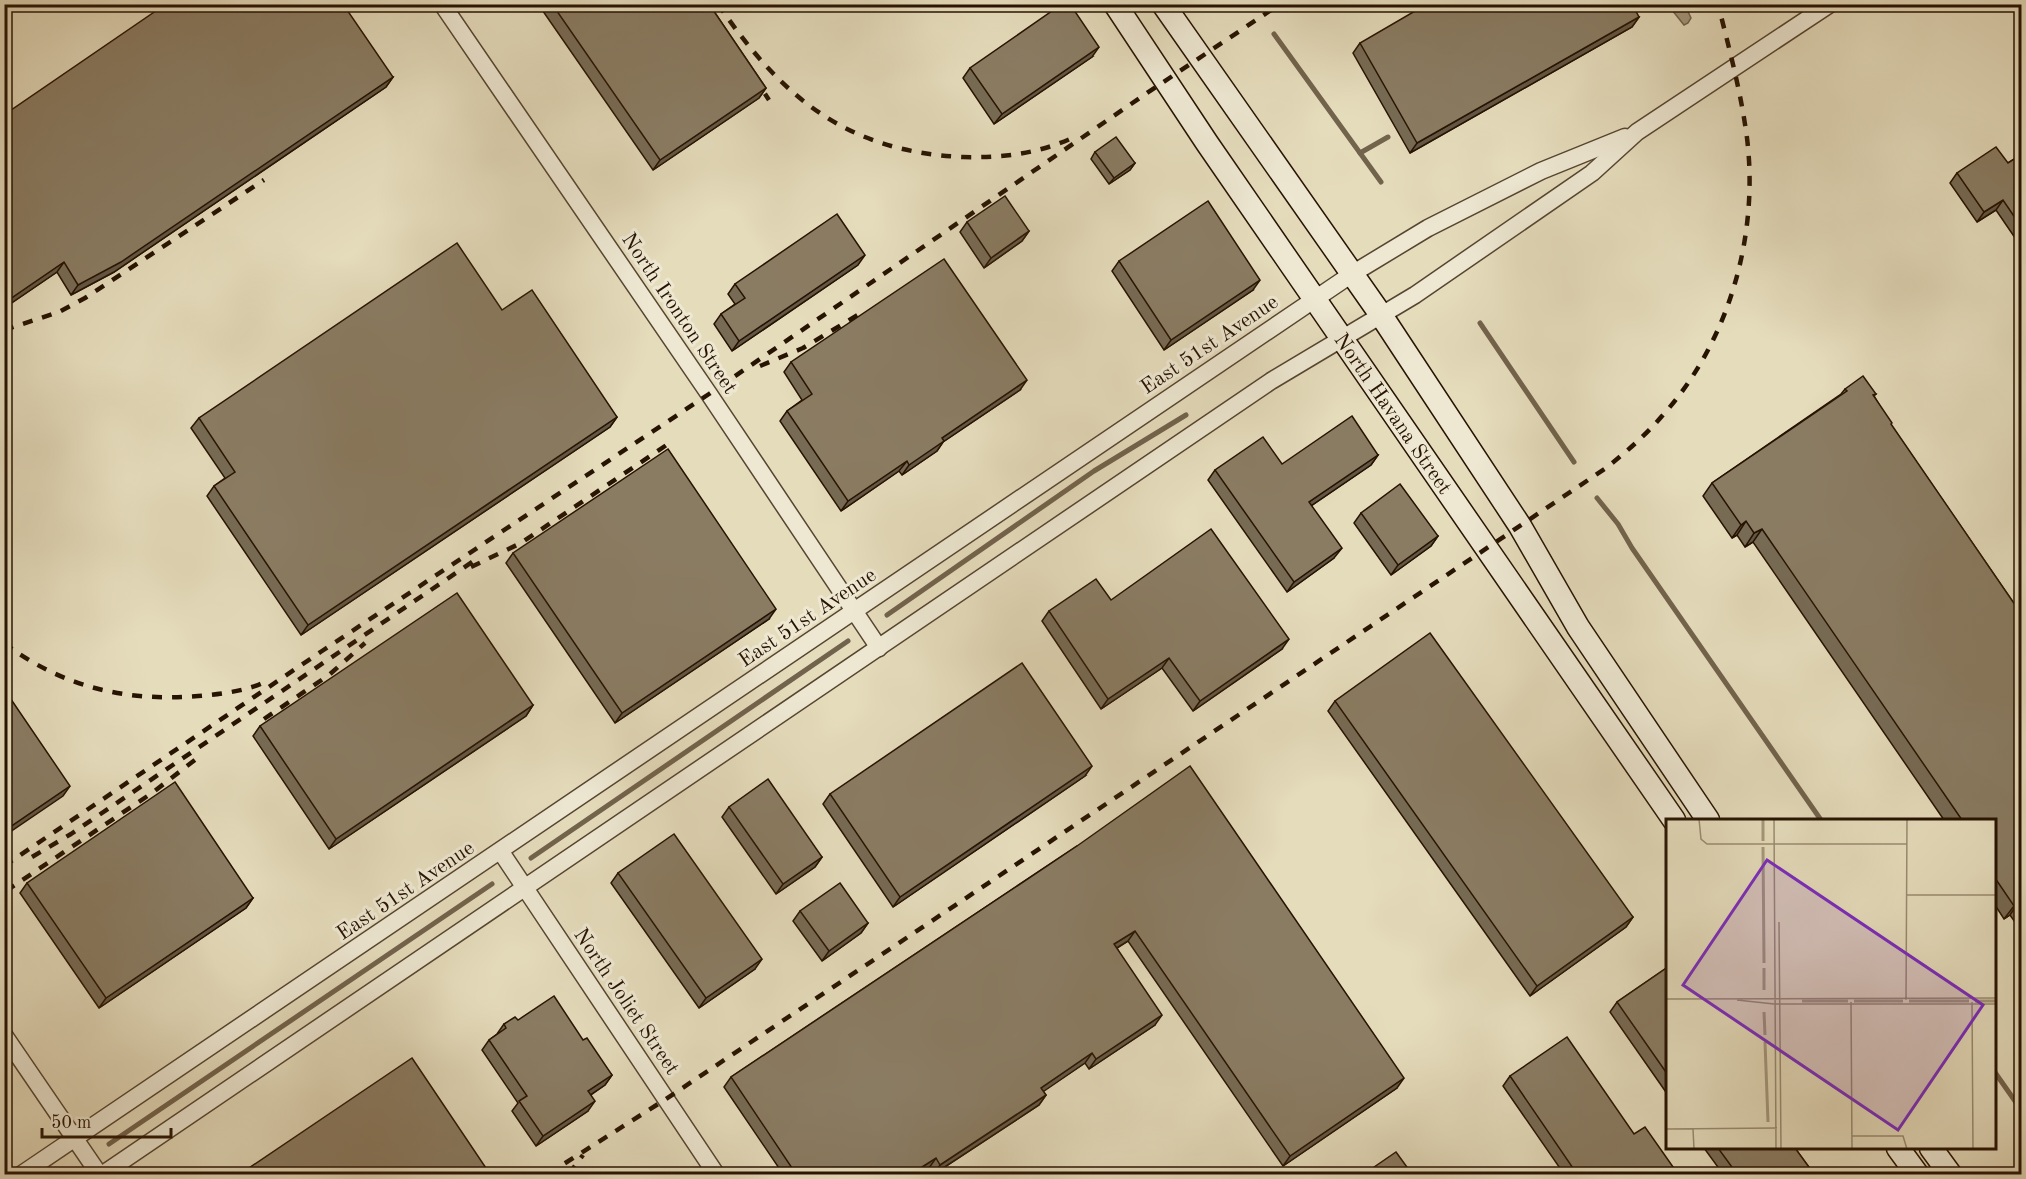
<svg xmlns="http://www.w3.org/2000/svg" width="2026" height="1179" font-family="'Old Standard TT',serif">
	<rect width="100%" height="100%" fill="#e5dcbc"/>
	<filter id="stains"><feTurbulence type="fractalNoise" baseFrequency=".00333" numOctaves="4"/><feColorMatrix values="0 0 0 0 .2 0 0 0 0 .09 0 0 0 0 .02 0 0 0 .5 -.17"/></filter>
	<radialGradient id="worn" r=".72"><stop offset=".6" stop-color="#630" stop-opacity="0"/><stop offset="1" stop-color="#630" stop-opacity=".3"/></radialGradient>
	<path fill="#a4987d" stroke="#72634c" stroke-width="1.5" d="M1668,5H1685L1691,18L1688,23L1684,25Z"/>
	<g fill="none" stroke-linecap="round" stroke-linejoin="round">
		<g stroke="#72634c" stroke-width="5">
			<path d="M1274,34L1381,182"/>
			<path d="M1360,153L1388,137"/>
			<path d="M1480,323L1574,462"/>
			<path d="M1597,498L1618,524L1632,548L1821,820"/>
			<path d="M887,615L1094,471L1186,415"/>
			<path d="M531,858L848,641"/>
			<path d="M1994,1071L2022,1111"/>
			<path d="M109,1144L492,884"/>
			<path d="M65,1174L70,1171"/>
		</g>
		<g stroke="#564530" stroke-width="19">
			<g id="street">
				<path d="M442,4L709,394L879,648"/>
				<path d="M501,852L716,1174"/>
				<path d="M4,1035L99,1174"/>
				<path d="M22,1174L1352,274L1428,228L1541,171L1625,137"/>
				<path d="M103,1174L1271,381L1415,295L1592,173L1637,132L1830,4"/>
			</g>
		</g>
		<g stroke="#271302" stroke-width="25">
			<g id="secondary">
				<path id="s1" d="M1115,4L1207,143L1674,820"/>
				<path d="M1163,4L1381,315L1520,526L1578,627L1708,820"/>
				<path d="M1898,1148L1917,1174"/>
				<path d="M1931,1148L1950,1174"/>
			</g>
		</g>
		<use href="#street" stroke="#eee8d3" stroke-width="16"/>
		<use href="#secondary" stroke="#eee8d3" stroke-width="22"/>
		<g stroke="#271302" stroke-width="4.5" stroke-dasharray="10 10" stroke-linecap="butt">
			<path d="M718,4C781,97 847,152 963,157C1000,158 1036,154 1070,139"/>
			<path d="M754,77L769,100"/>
			<path d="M4,330L59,312L85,298L264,180"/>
			<path d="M760,366L803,348L861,313"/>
			<path d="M471,567L521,543L668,444"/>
			<path d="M4,643C62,687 126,702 198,696C222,694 248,691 269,680"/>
			<path d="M264,719L329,675L365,643"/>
			<path d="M32,857L71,834L478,558"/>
			<path d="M4,866L322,651L709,394L1147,93L1280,4"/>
			<path d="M6,891L152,793L200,756"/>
			<path d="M548,1174L666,1099L978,890L1606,468C1626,452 1645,436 1662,416C1729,342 1759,236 1747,138C1741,92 1729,48 1718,4"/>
			<path d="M569,1174L583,1155"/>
		</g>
	</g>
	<g fill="#776b55" stroke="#271302" stroke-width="1.5">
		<path d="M538,4H709L766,88L759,98L653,170Z"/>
		<path d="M1639,17L1632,27L1410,153L1353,53L1360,43Z"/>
		<path d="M1092,57L994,124L963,78L970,68Z"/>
		<path d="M393,77L386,87L114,272L71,295L57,272L4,308V115Z"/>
		<path d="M1095,152L1135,163L1130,170L1109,184L1091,159Z"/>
		<path d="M2022,154V248L1996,210L1977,222L1950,183L1957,173L2008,163Z"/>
		<path d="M967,222L1029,231L1022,241L984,268L960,232Z"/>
		<path d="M1119,261L1253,290L1164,350L1112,271Z"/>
		<path d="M858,265L732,351L714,324L721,314L735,304L728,294L735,284Z"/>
		<path d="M502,310L617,417L610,427L301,635L207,496L214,486L225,478L191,428L199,418Z"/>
		<path d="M791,362L1020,390L943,442L937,451L902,475L899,471L841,511L780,421L787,411L802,400L784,372Z"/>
		<path d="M1845,389L1876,394L1874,396L1891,425L2022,615V932L2010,915L2004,919L1995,905V820H1944L1753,542L1745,547L1737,535L1732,538L1703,496L1712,483L1841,394Z"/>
		<path d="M1378,455L1371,465L1311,506L1334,558L1287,592L1208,480L1215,470Z"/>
		<path d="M1361,513L1438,536L1431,546L1391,575L1354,523Z"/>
		<path d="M513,553L769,619L615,723L506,563Z"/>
		<path d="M1111,600L1282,649L1193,711L1162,668L1101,709L1042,621L1049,611Z"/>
		<path d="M1335,701L1633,917L1626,927L1530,996L1328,711Z"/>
		<path d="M533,705L526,716L329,849L253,736L260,726Z"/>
		<path d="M1085,776L893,907L823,804L830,794Z"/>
		<path d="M729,807L822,857L815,867L776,894L722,817Z"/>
		<path d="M1077,846L1397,1088L1283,1166L1128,941L1117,948L1155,1025L1089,1069L1085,1063L1043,1091L1046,1095L1039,1105L934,1174H933L929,1168L919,1174H783L724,1087L731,1077Z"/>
		<path d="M618,873L755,969L699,1008L611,883Z"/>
		<path d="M27,883L253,898L246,908L99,1008L20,893Z"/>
		<path d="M800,911L868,923L861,933L822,961L793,921Z"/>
		<path d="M1668,967V1095L1610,1012L1617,1002Z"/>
		<path d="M518,1020L583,1040L612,1075L605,1085L591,1095L588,1111L536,1146L512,1111L518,1103L482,1050L489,1040L497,1034L504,1024Z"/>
		<path d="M1510,1076L1634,1134L1678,1174H1564L1503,1086Z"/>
		<path d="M1704,1148H1795L1814,1174H1723Z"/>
	</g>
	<g fill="#615745" stroke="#271302" stroke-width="1.5">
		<path d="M1639,17L1632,27L1410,153L1417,143Z"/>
		<path d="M1099,47L1092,57L994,124L1002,114Z"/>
		<path d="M393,77L386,87L114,272L71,295L78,285Z"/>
		<path d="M766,88L759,98L653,170L660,160Z"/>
		<path d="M1135,163L1130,170L1109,184L1114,178Z"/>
		<path d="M2003,200L1996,210L1977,222L1984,212Z"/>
		<path d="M1029,231L1022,241L984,268L991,258Z"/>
		<path d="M865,255L858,265L732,351L739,341Z"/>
		<path d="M64,262L57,272L4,308V304L7,301Z"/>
		<path d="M1260,280L1253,290L1164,350L1171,340Z"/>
		<path d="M1027,380L1020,390L943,442L937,451L902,475L909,465L942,438Z"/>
		<path d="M617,417L610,427L301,635L308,625Z"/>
		<path d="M1378,455L1371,465L1302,512L1309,502Z"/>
		<path d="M907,461L899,471L841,511L848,501Z"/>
		<path d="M1746,521L1737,535L1732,538L1741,525Z"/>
		<path d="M1762,529L1753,542L1745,547L1754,533Z"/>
		<path d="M1438,536L1431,546L1391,575L1398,565Z"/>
		<path d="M1342,548L1334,558L1287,592L1294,582Z"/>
		<path d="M776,609L769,619L615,723L622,713Z"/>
		<path d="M1289,639L1282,649L1193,711L1200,701Z"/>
		<path d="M1169,658L1162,668L1101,709L1108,699Z"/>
		<path d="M533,705L526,716L329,849L336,839Z"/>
		<path d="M1092,766L1085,776L893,907L900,897Z"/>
		<path d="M70,786L63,796L4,836V831Z"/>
		<path d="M822,857L815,867L776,894L783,884Z"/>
		<path d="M253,898L246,908L99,1008L106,998Z"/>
		<path d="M2019,902L2010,915L2004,919L2014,906Z"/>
		<path d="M1633,917L1626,927L1530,996L1537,986Z"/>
		<path d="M868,923L861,933L822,961L829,951Z"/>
		<path d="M1135,931L1128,941L1107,954L1114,944Z"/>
		<path d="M762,959L755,969L699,1008L706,998Z"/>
		<path d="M1162,1015L1155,1025L1089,1069L1096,1059Z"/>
		<path d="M1092,1053L1085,1063L1034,1098L1041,1088Z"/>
		<path d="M612,1075L605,1085L581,1101L588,1091Z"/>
		<path d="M1404,1078L1397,1088L1283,1166L1290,1156Z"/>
		<path d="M1046,1095L1039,1105L934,1174L940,1165Z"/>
		<path d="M595,1101L588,1111L536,1146L543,1136Z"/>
		<path d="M936,1158L929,1168L919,1174H911Z"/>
	</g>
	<g fill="#8a7c63" stroke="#271302" stroke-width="1.5">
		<path d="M166,4H343L393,77L121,262L78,285L64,262L7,301L4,298V115Z"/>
		<path d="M552,4H709L766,88L660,160Z"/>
		<path d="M1062,4H1070L1099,47L1002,114L970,68Z"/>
		<path d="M1427,4H1632L1639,17L1417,143L1360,43Z"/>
		<path d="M1116,137L1135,163L1114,178L1095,152Z"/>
		<path d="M1996,147L2008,163L2022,154V228L2003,200L1984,212L1957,173Z"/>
		<path d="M1005,196L1029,231L991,258L967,222Z"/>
		<path d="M1208,201L1260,280L1171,340L1119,261Z"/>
		<path d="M837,214L865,255L739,341L721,314L745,298L735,284Z"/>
		<path d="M457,243L502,310L532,290L617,417L308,625L214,486L235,472L199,418Z"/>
		<path d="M944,259L1027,380L942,438L944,441L909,465L907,461L848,501L787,411L812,394L791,362Z"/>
		<path d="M1863,376L1876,394L1873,395L1892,423L1891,424L2022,615V905L2019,902L2014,906L1995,878V820H1962L1762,529L1754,533L1746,521L1741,525L1712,483L1847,391L1845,389Z"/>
		<path d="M1352,416L1378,455L1309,502L1342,548L1294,582L1215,470L1263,437L1282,464Z"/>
		<path d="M668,449L776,609L622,713L513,553Z"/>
		<path d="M1400,484L1438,536L1398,565L1361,513Z"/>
		<path d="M1211,529L1289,639L1200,701L1169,658L1108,699L1049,611L1096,579L1111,600Z"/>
		<path d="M457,593L533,705L336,839L260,726Z"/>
		<path d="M1430,633L1633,917L1537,986L1335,701Z"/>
		<path d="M1022,663L1092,766L900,897L830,794Z"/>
		<path d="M4,689L70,786L4,831Z"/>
		<path d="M1190,766L1404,1078L1290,1156L1135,931L1114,944L1162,1015L1096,1059L1092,1053L1041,1088L1046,1095L940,1165L936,1158L911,1174H796L731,1077L1077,846Z"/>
		<path d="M768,779L822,857L783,884L729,807Z"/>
		<path d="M175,782L253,898L106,998L27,883Z"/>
		<path d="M674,834L762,959L706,998L618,873Z"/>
		<path d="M840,883L868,923L829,951L800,911Z"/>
		<path d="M1668,967V1075L1617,1002Z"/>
		<path d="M554,996L583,1040L587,1038L612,1075L588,1091L595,1101L543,1136L519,1101L527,1096L489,1040L506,1028L504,1024L515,1017L518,1020Z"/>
		<path d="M1567,1037L1634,1134L1645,1127L1678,1174H1577L1510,1076Z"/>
		<path d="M412,1058L490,1174H240Z"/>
		<path d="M1718,1148H1795L1814,1174H1737Z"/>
		<path d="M1396,1152L1412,1174H1364Z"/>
	</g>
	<g text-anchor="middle" stroke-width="6" stroke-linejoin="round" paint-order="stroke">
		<g font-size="21" fill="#271302" stroke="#eee8d3">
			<text transform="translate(680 313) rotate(56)" y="7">North Ironton Street</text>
			<text transform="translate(1209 344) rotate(-34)" y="7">East 51st Avenue</text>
			<text dy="7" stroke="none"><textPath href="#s1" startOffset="495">North Havana Street</textPath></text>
			<text transform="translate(807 617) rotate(-34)" y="7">East 51st Avenue</text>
			<text transform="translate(405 890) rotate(-34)" y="7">East 51st Avenue</text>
			<text transform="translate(627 1001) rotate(56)" y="7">North Joliet Street</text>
		</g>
	</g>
	<g transform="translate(1666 819)">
		<rect width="330" height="330" fill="#e5dcbc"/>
		<path fill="none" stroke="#a4987d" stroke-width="3" d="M97,0V22M97,28L98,144M98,149V171M136,182H182M188,182H237M243,182H303M309,182H330M98,193L99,216M99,223L102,303"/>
		<path fill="none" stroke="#998c72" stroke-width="1.5" d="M33,0L35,20L41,25H241M108,0L110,330M241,76H330M113,103L115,330M0,180L330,179M71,181L108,185H330M240,181L241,0M185,183L186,330M306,183L307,330M0,310L111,309M27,310L28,330M186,317H237L241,330"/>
		<path fill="#7b2cbf" fill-opacity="0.15" stroke="#7b2cbf" stroke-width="3" d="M101,41L317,186L232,311L17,166Z"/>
		<rect width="330" height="330" fill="none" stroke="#271302" stroke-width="3"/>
	</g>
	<rect width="2026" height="1179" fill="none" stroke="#e5dcbc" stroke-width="24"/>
	<rect x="6" y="6" width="2014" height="1167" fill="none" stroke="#271302" stroke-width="3"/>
	<rect x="12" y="12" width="2002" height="1155" fill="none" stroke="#271302" stroke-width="1.5"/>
	<path d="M42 1128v9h129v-9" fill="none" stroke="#271302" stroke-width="3"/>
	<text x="51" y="1128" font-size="18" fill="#271302" stroke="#eee8d3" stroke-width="4.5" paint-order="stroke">50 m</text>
	<rect width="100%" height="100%" filter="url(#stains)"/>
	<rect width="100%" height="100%" fill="url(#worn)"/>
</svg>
